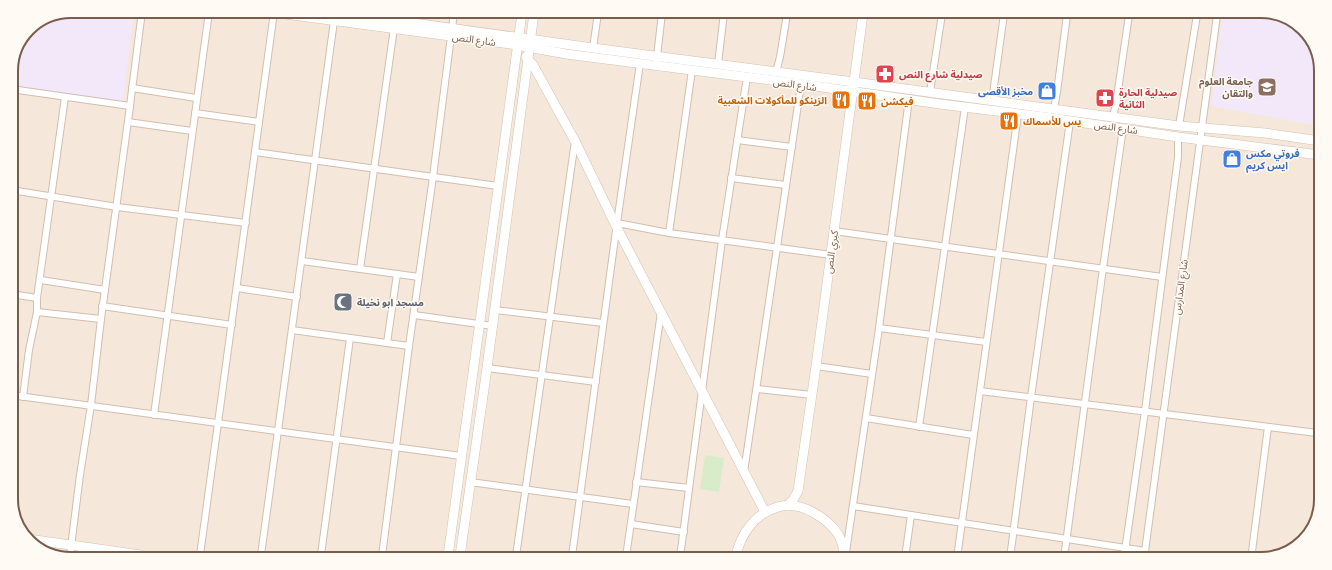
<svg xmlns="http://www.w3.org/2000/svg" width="1332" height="570" font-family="'Public Sans','Noto Sans Arabic',sans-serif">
	<rect width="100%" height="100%" fill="#fdf6ec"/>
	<path fill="#f5e8da" d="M71,11L1284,16L1309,35L1321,68L1316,522L1294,549L1261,559L48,554L23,535L11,503V68L29,29Z"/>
	<g fill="#f3e8fa">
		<path d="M71,11H134L123,102L11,85L15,60L29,29Z"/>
		<path d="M1223,15L1284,16L1309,35L1321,68L1320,126L1211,106Z"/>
	</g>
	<path fill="#d8ecc9" d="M705,455L724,458L719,492L700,489Z"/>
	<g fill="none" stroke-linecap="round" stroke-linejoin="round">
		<g stroke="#d1beb0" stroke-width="8">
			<g id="street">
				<path d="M394,20L395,12"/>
				<path d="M452,29L454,12"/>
				<path d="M593,48L598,13"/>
				<path d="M718,64L724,13"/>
				<path d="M656,65L662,13"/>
				<path d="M776,72L780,57L787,14"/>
				<path d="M132,88L196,98"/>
				<path d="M11,89L130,106"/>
				<path d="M930,92L942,14"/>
				<path d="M992,101L1004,14"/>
				<path d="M1054,109L1057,92L1067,15"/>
				<path d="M195,113L259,122"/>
				<path d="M1113,117L1116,104L1129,15"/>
				<path d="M128,122L192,131"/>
				<path d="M1179,126L1197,15"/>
				<path d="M737,140L792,147"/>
				<path d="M255,152L498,186"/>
				<path d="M731,178L786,185"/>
				<path d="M11,190L117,207L246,223"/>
				<path d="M617,223L669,233L831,255"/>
				<path d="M834,231L1162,277"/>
				<path d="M669,233L692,70"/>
				<path d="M302,261L419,277"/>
				<path d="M360,269L394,28"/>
				<path d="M41,280L105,290"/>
				<path d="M237,288L297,297"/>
				<path d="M11,294L37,298"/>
				<path d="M102,306L232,325"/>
				<path d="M495,310L603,323"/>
				<path d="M37,312L101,319"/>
				<path d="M414,315L493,326"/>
				<path d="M879,328L986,342"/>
				<path d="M292,330L409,346"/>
				<path d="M387,343L397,274"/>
				<path d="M816,366L872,374"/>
				<path d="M487,368L596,382"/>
				<path d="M757,389L812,395"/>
				<path d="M980,391L1317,433"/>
				<path d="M11,395L461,456"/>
				<path d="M23,397L29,350L37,312V298L65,97"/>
				<path d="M154,415L209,12"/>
				<path d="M866,418L973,435"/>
				<path d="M919,427L965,107"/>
				<path d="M744,472L801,84"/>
				<path d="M470,482L633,504"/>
				<path d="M636,482L689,488"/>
				<path d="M853,506L1145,551"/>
				<path d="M631,524L684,532"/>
				<path d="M846,552L879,328L909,99"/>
				<path d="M70,555L80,475L91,405L101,319L130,106L142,11"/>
				<path d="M200,555L274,12"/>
				<path d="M261,555L334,21"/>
				<path d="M321,555L350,338"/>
				<path d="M382,556L409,346L433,177L451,36"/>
				<path d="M516,556L575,141"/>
				<path d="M572,556L617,223L640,63"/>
				<path d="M626,557L661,312"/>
				<path d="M680,557L722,240L747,77"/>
				<path d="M905,558L911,515"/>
				<path d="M957,558L1018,114"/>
				<path d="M1010,558L1031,397L1070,121"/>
				<path d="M1064,558L1103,268L1123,128"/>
				<path d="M1124,558L1145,411L1178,157V137"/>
				<path d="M1144,559L1217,15"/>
				<path d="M1251,559L1268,427"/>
			</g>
		</g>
		<g stroke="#d6c0b0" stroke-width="10">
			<g id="secondary">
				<path d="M270,12L517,45L566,54L801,84L940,104L1045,117L1178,137L1320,155"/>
				<path d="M335,12L593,48L854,82L1179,126L1265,133L1320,141"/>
				<path d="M526,57L533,65L575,141L616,226L765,512"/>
				<path d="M787,506L793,500L798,491L816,366L863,14"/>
				<path d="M28,539L141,555"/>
				<path d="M448,556L522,13"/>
				<path d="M460,556L487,368L534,13"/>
				<path d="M736,557C740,533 757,511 782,506C802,502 827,518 838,534C842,541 844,549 844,557"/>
			</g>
		</g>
		<use href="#street" stroke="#fff" stroke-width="6"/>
		<use href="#secondary" stroke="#fff" stroke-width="9"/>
	</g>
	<defs>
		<g id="pharmacy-square" transform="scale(1)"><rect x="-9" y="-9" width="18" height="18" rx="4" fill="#e0444e" stroke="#fffaf3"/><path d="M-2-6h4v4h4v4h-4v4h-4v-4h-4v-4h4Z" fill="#fff"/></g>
		<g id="university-square" transform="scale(1)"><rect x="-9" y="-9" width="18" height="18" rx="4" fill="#8d6e63" stroke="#fffaf3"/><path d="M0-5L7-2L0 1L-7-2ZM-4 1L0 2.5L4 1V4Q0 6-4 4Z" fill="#fff"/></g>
		<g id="shop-square" transform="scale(1)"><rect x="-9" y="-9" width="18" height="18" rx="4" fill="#3f7fe0" stroke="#fffaf3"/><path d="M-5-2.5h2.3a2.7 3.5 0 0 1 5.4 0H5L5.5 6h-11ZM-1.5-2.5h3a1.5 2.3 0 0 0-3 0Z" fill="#fff"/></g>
		<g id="restaurant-square" transform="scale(1)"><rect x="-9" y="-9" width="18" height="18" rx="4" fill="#e8710a" stroke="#fffaf3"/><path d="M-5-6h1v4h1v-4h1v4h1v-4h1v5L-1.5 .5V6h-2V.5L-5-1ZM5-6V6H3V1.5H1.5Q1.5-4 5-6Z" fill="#fff"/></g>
		<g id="mosque-square" transform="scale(1)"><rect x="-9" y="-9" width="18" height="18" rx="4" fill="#6b7280" stroke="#fffaf3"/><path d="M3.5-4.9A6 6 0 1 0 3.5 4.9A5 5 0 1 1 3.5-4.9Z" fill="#fff"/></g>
	</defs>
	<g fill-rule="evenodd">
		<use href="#pharmacy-square" x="885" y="74"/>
		<use href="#university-square" x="1267" y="87"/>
		<use href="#shop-square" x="1047" y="91"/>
		<use href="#pharmacy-square" x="1105" y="98"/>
		<use href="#restaurant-square" x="841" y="100"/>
		<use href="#restaurant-square" x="867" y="101"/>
		<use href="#restaurant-square" x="1009" y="121"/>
		<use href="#shop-square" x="1232" y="159"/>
		<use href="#mosque-square" x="343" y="302"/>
	</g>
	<g text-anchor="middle" stroke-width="3" stroke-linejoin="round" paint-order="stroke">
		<g font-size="10" fill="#7a5c4d" stroke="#fffaf3">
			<text transform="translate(474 39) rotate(8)" y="4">شارع النص</text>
			<text transform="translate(795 84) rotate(8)" y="4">شارع النص</text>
			<text transform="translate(1116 127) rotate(8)" y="4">شارع النص</text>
			<text transform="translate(831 252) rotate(-82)" y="4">كبري النص</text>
			<text transform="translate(1180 287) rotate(-82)" y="4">شارع المدارس</text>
		</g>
		<g font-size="10" font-weight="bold" fill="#be3a42" stroke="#fffaf3" text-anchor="start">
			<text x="899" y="78">صيدلية شارع النص</text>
			<text x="1119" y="96">صيدلية الحارة<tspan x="1119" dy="12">الثانية</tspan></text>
		</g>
		<g font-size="10" font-weight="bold" fill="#785e54" stroke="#fffaf3" text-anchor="end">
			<text x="1253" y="85">جامعة العلوم<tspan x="1253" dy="12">والتقان</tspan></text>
		</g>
		<g font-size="10" font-weight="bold" fill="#366cbe" stroke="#fffaf3" text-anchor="end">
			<text x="1033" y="95">مخبز الأقصى</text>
			<text x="1246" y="157" text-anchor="start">فروتي مكس<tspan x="1246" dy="12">ايس كريم</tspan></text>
		</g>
		<g font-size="10" font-weight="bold" fill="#c56008" stroke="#fffaf3" text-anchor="start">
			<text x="827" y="104" text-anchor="end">الزينكو للمأكولات الشعبية</text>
			<text x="881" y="105">فيكشن</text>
			<text x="1023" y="125">يس للأسماك</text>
		</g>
		<g font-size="10" font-weight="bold" fill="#5b616d" stroke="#fffaf3" text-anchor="start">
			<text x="357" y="306">مسجد ابو نخيلة</text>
		</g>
	</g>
	<path d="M0 0H1332V570H0ZM71 18H1261A53 53 0 0 1 1314 71V499A53 53 0 0 1 1261 552H71A53 53 0 0 1 18 499V71A53 53 0 0 1 71 18Z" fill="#fffaf3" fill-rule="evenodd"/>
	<path fill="none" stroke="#7a5c4d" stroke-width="2" d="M71 18H1261A53 53 0 0 1 1314 71V499A53 53 0 0 1 1261 552H71A53 53 0 0 1 18 499V71A53 53 0 0 1 71 18Z"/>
</svg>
